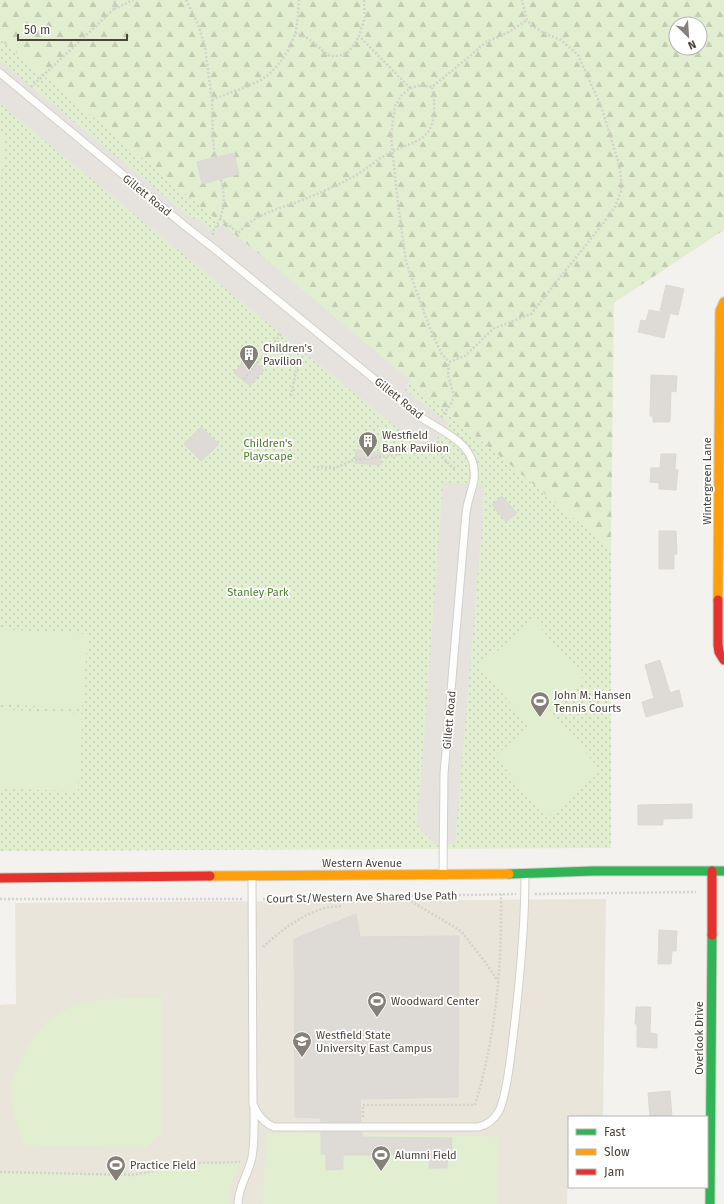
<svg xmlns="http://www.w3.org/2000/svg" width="724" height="1204" font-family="'Fira Sans',sans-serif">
	<defs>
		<pattern id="grass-dots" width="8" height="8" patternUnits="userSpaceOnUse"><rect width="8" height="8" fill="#e1eecf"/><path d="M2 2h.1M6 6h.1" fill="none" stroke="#c3cdb2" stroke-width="1.8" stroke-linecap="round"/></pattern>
		<pattern id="forest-firs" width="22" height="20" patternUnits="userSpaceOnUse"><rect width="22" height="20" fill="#e1eecf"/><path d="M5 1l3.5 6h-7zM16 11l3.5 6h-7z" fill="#c3cdb2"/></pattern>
	</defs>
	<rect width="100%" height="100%" fill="#f4f2ee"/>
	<path fill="#eae5da" d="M606,899L603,1117H569L567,1204H0V1005L16,1004L15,903Z"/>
	<path fill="url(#grass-dots)" d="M0,39L611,549V848L0,851Z"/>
	<path fill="url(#forest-firs)" fill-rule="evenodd" d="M0,0H724V230L614,303L611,549L0,39ZM676,24H700V48H676Z"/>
	<g fill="#e1eecf">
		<path d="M0,132L5,133L0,195Z"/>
		<path d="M534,620L585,681L550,710L601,771L546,818L495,756L530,726L479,666Z"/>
		<path d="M0,629L88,634L82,709L0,704Z"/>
		<path d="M0,709L83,714L78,791L0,789Z"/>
		<path d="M162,997V1133L145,1148L24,1145C18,1130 11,1108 11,1092C11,1072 30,1039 44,1025C53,1016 71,1006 84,1003C109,997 136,999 162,997Z"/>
		<path d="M266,1133L475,1136L499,1137L497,1204H263Z"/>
		<path d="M241,1162L229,1189V1204H0V1172L132,1175L196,1163Z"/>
	</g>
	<g fill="#e6e3df">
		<path d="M0,61L191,218L199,219L215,233L222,224L262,256L410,380L405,390L449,423L427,452L233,295L0,104Z"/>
		<path d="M443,482L484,485L483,514L455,844H433L429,837L419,828L417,823V813L422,766Z"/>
	</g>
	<g fill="#dedbd6" stroke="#dcd9d4">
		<path d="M234,153L239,174L202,184L197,162Z"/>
		<path d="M666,285L684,289L678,315L660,311Z"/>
		<path d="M649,310L670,314L664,338L638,332L641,320L646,321Z"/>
		<path d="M248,356L264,370L250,386L234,373Z"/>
		<path d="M651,375L677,376L676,392L671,391L670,422H653V416H650Z"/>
		<path d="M201,427L219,444L201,461L184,444Z"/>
		<path d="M356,450L382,453L380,465L355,463Z"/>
		<path d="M661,454H676L675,469L678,470L676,490L659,489V483L650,482L651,468H660Z"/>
		<path d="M502,496L517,513L506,522L492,505Z"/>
		<path d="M659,531H676L677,554H674V569H659Z"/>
		<path d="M660,660L670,693L679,690L683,706L646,717L642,702L654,698L645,665Z"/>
		<path d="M692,804V818L663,819V825H638V805Z"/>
		<path d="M356,914L360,937L459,936L458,1097L360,1099L361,1122H321V1118L295,1117L294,939Z"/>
		<path d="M659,930L677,931L676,951H672L671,964H658Z"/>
		<path d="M636,1007H651L650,1033L657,1034V1048L637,1047V1024H635Z"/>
		<path d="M670,1091L672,1117H650L648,1093Z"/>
		<path d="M321,1132H362V1137L452,1138L451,1154L448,1153L447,1168H429L430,1155L378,1154V1155H343V1169L326,1170V1154H321Z"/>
	</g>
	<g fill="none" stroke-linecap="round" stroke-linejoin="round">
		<g stroke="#d2d0cb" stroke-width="9">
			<g id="lane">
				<path d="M0,73L185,226L216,250L422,418C446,434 478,444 474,480C472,491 467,502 466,513L444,774L443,874"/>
				<path d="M252,877L253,1104C257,1114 264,1123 274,1127H478C488,1125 494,1120 499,1111C506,1097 510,1063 512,1046C519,989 525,933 525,876"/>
				<path d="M238,1204C238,1187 249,1173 252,1157C255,1140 254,1123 254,1107"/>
			</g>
		</g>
		<g stroke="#d3cfc5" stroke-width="11">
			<g id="fast">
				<path d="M509,874L593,871H724"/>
				<path d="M710,1204L712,935"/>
			</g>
		</g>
		<g stroke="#d3cfc5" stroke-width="11">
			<g id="slow">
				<path d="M718,600L720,311L724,302"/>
				<path d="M210,876L509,874"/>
			</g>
		</g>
		<g stroke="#d3cfc5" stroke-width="11">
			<g id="jam">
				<path d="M718,600V645L719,652L724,660"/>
				<path d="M0,878L210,876"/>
				<path d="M712,935V871"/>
			</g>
		</g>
		<g stroke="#d3d2cc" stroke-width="2.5" stroke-dasharray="2 2" stroke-linecap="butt">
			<path d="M186,0L198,24L205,47L212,100L213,140L215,157"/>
			<path d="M364,0L365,17L359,36L410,88L401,96L395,106L391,136L398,204L406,262L429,326L441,353L449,362"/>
			<path d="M114,9L133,0"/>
			<path d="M295,33C313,38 316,47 330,56C347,57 352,49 359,36"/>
			<path d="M31,87L113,10L115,0"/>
			<path d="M410,88L421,85L432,87L470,56L486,42L509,32L527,20"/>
			<path d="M212,100C228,93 245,88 261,80C277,70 289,52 295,34C298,23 298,11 299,0"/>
			<path d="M220,218L238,233C258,212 277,210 302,200C320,193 338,185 355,176C368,168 380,157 393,151C406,145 419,143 428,132C436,121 435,100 432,87"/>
			<path d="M213,235V231C224,217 226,197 221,179"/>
			<path d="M244,379L281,334"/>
			<path d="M291,396L297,366L304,354"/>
			<path d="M441,417L451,404L454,396L448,375L449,362L465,356L493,329L531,314L605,221L615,207L621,191V178L619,164L601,106L578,55L561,40L544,33L531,25L527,20L522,0"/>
			<path d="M438,441C441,458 443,459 456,470"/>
			<path d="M313,467L335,468L353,460L398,455L404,453L416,443"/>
			<path d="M535,894L696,892"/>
			<path d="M404,897L461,931L485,962L498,981"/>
			<path d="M0,899H242"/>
			<path d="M263,899L516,894"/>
			<path d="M263,947C280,931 299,917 321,909C327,907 334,907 340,906L339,897"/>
			<path d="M363,1117V1105H475C496,1035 502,967 501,894"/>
			<path d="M0,1172L132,1175L196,1163L240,1162"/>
		</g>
		<use href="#lane" stroke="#fdfdfc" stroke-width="7"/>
		<use href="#fast" stroke="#30b455" stroke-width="9"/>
		<use href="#slow" stroke="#ff9f0a" stroke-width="9"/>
		<use href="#jam" stroke="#e5322d" stroke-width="9"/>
	</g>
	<defs>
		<g id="building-pin" transform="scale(1)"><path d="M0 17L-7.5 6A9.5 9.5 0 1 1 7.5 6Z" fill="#868178" stroke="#fff"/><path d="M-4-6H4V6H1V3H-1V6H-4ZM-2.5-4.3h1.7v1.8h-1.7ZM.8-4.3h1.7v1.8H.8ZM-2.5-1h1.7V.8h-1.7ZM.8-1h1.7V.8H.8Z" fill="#fff"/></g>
		<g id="stadium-pin" transform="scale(1)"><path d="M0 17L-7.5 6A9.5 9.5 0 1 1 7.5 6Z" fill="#868178" stroke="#fff"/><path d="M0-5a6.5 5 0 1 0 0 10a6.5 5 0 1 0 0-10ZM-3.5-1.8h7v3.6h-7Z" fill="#fff"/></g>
		<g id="university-pin" transform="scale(1)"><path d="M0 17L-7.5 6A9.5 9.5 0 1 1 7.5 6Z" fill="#868178" stroke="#fff"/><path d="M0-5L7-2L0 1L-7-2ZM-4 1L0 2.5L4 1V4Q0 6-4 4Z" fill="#fff"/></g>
	</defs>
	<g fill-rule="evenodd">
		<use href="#building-pin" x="249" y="354"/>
		<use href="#building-pin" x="368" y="441"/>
		<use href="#stadium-pin" x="540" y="701"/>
		<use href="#stadium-pin" x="377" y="1001"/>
		<use href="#university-pin" x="302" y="1041"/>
		<use href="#stadium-pin" x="381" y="1155"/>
		<use href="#stadium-pin" x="116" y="1165"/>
	</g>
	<g text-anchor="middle" stroke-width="3.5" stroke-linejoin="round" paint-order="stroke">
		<g font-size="11" fill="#4b4439" stroke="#fff">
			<text transform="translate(147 195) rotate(39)" y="4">Gillett Road</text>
			<text transform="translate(399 398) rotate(39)" y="4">Gillett Road</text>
			<text transform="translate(707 481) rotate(-90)" y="4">Wintergreen Lane</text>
			<text transform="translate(449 720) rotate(-85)" y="4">Gillett Road</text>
			<text x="362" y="867">Western Avenue</text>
			<text transform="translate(362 897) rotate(-1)" y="4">Court St/Western Ave Shared Use Path</text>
			<text transform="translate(699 1038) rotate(-90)" y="4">Overlook Drive</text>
		</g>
		<g font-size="11" fill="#4b4439" stroke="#fff" text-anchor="start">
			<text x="263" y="352">Children's<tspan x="263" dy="13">Pavilion</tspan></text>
			<text x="382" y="439">Westfield<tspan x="382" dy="13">Bank Pavilion</tspan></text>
			<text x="554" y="699">John M. Hansen<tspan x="554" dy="13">Tennis Courts</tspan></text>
			<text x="391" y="1005">Woodward Center</text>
			<text x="316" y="1039">Westfield State<tspan x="316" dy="13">University East Campus</tspan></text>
			<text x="395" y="1159">Alumni Field</text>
			<text x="130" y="1169">Practice Field</text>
		</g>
		<g font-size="11" fill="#4a7f2a" stroke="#fff">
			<text x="268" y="447">Children's<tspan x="268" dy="13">Playscape</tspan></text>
			<text x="258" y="596">Stanley Park</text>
		</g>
	</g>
	<rect x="568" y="1116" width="140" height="72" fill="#ffffff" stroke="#b7b4b0"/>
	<rect x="576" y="1129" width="20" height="6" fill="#30b455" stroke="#b7b4b0"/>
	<text x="604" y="1136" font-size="12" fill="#4b4439">Fast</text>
	<rect x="576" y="1149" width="20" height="6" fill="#ff9f0a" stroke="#b7b4b0"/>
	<text x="604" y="1156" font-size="12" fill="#4b4439">Slow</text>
	<rect x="576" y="1169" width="20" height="6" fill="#e5322d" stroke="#b7b4b0"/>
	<text x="604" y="1176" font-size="12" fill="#4b4439">Jam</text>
	<g transform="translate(688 36) rotate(155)"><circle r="19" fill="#ffffff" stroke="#b7b4b0"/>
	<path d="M0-3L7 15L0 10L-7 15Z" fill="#868178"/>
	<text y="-6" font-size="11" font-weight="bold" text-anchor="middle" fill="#4b4439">N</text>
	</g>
	<path d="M18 34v6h109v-6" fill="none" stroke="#4b4439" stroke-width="2"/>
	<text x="24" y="34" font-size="12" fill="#4b4439" stroke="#ffffff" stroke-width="3" paint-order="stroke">50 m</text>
</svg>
